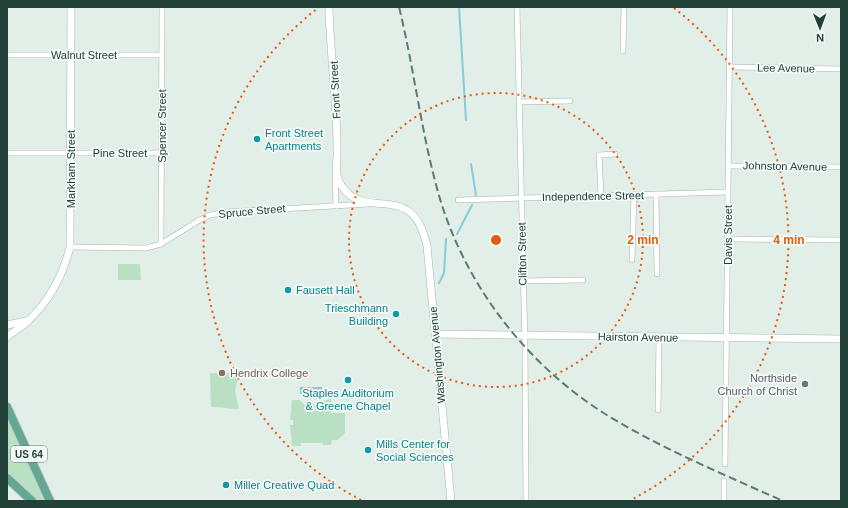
<svg xmlns="http://www.w3.org/2000/svg" width="848" height="508" font-family="Helvetica,sans-serif">
	<rect width="100%" height="100%" fill="#e2eee8"/>
	<g fill="#bae0c4">
		<path d="M118,264H140L141,280H118Z"/>
		<path d="M210,373H239L235,391L239,409C229,409 221,407 211,407Z"/>
		<path d="M331,399V413H345V433L337,440H332L331,445H323V443H301V446H292L290,425H293V420H290L292,400H300C308,412 321,400 331,399Z"/>
		<path d="M7,414L47,501H39L7,471Z"/>
	</g>
	<rect fill="#86cbd7" x="300" y="387" width="22" height="7"/>
	<g fill="none" stroke-linecap="round" stroke-linejoin="round">
		<g stroke="#86cbd7" stroke-width="2">
			<path d="M459,7L466,120"/>
			<path d="M471,164L476,195"/>
			<path d="M457,234L472,205"/>
			<path d="M439,283L444,273L446,239"/>
		</g>
		<g stroke="#a4b6af" stroke-width="6">
			<g id="street">
				<path d="M517,7L525,346L526,501"/>
				<path d="M623,51L624,7"/>
				<path d="M7,55H161"/>
				<path d="M730,67L841,69"/>
				<path d="M519,102L570,101"/>
				<path d="M7,153H162"/>
				<path d="M728,166L841,167"/>
				<path d="M335,176L336,206"/>
				<path d="M656,194L657,274"/>
				<path d="M601,195L599,155L615,154"/>
				<path d="M458,200L728,192"/>
				<path d="M728,239L841,240"/>
				<path d="M161,244L162,7"/>
				<path d="M70,247L146,248L161,244L198,221L210,215L227,212L368,204"/>
				<path d="M632,260L634,195"/>
				<path d="M523,281L583,280"/>
				<path d="M658,410L659,337"/>
				<path d="M725,464L730,7"/>
				<path d="M724,501V481"/>
			</g>
		</g>
		<g stroke="#a0bab1" stroke-width="8">
			<g id="secondary">
				<path d="M329,7C330,54 337,100 337,147C338,161 333,173 341,185C366,224 412,177 427,246L451,501"/>
				<path d="M7,325L26,321"/>
				<path d="M436,334L841,339"/>
				<path d="M7,337C14,331 23,327 29,320C50,300 63,275 70,247L71,7"/>
			</g>
		</g>
		<g stroke="#c1cac7" stroke-width="10">
			<g id="primary">
				<path d="M7,407L50,501"/>
				<path d="M7,478L32,501"/>
			</g>
		</g>
		<use href="#street" stroke="#fff" stroke-width="5"/>
		<use href="#secondary" stroke="#fff" stroke-width="7"/>
		<use href="#primary" stroke="#63a794" stroke-width="8"/>
		<path stroke="#5b7c73" stroke-width="2" stroke-dasharray="8 4" stroke-linecap="butt" d="M399,7C414,68 421,131 438,192C464,285 528,367 610,417C665,450 725,475 783,501"/>
	</g>
	<g fill="none" stroke="#e8590c" stroke-width="2" stroke-dasharray="2 4">
		<circle cx="496" cy="240" r="147"/>
		<path d="M361 500A293 293 0 0 1 318 8M674 8A293 293 0 0 1 631 500"/>
	</g>
	<g fill="#0f9aa8" stroke="#f3faf6" stroke-width="1.5">
		<circle cx="257" cy="139" r="4"/>
		<circle cx="288" cy="290" r="4"/>
		<circle cx="396" cy="314" r="4"/>
		<circle cx="348" cy="380" r="4"/>
		<circle cx="368" cy="450" r="4"/>
		<circle cx="226" cy="485" r="4"/>
	</g>
	<circle fill="#8d6e63" stroke="#f3faf6" stroke-width="1.5" cx="222" cy="373" r="4"/>
	<circle fill="#6b7280" stroke="#f3faf6" stroke-width="1.5" cx="805" cy="384" r="4"/>
	<g text-anchor="middle" stroke-width="3.5" stroke-linejoin="round" paint-order="stroke">
		<rect fill="#f3faf6" stroke="#607870" stroke-width="1" x="11" y="446" width="36" height="16" rx="3"/>
		<g font-size="10" font-weight="bold" fill="#214037">
			<text x="29" y="458">US 64</text>
		</g>
		<g font-size="11" fill="#214037" stroke="#f3faf6">
			<text x="84" y="59">Walnut Street</text>
			<text transform="translate(786 68) rotate(1)" y="4">Lee Avenue</text>
			<text transform="translate(335 90) rotate(-93)" y="4">Front Street</text>
			<text transform="translate(162 126) rotate(-90)" y="4">Spencer Street</text>
			<text x="120" y="157">Pine Street</text>
			<text transform="translate(785 166) rotate(1)" y="4">Johnston Avenue</text>
			<text transform="translate(71 169) rotate(-90)" y="4">Markham Street</text>
			<text transform="translate(593 196) rotate(-1)" y="4">Independence Street</text>
			<text transform="translate(252 211) rotate(-5)" y="4">Spruce Street</text>
			<text transform="translate(728 235) rotate(-90)" y="4">Davis Street</text>
			<text transform="translate(522 254) rotate(-91)" y="4">Clifton Street</text>
			<text transform="translate(638 337) rotate(1)" y="4">Hairston Avenue</text>
			<text transform="translate(437 355) rotate(-95)" y="4">Washington Avenue</text>
		</g>
		<g font-size="11" fill="#0d838f" stroke="#f3faf6" text-anchor="start">
			<text x="265" y="137">Front Street<tspan x="265" dy="13">Apartments</tspan></text>
			<text x="296" y="294">Fausett Hall</text>
			<text x="388" y="312" text-anchor="end">Trieschmann<tspan x="388" dy="13">Building</tspan></text>
			<text x="348" y="397" text-anchor="middle">Staples Auditorium<tspan x="348" dy="13">&amp; Greene Chapel</tspan></text>
			<text x="376" y="448">Mills Center for<tspan x="376" dy="13">Social Sciences</tspan></text>
			<text x="234" y="489">Miller Creative Quad</text>
		</g>
		<g font-size="11" fill="#785e54" stroke="#f3faf6" text-anchor="start">
			<text x="230" y="377">Hendrix College</text>
		</g>
		<g font-size="11" fill="#5b616d" stroke="#f3faf6" text-anchor="end">
			<text x="797" y="382">Northside<tspan x="797" dy="13">Church of Christ</tspan></text>
		</g>
	</g>
	<circle cx="496" cy="240" r="6" fill="#e8590c" stroke="#f3faf6" stroke-width="2"/>
	<g font-size="12" text-anchor="middle" font-weight="bold" fill="#e8590c" stroke="#f3faf6" stroke-width="3.5" stroke-linejoin="round" paint-order="stroke">
		<text x="643" y="244">2 min</text>
		<text x="789" y="244">4 min</text>
	</g>
	<rect width="848" height="508" fill="none" stroke="#214037" stroke-width="16"/>
	<g transform="translate(820 28) rotate(179)" stroke="#f3faf6" stroke-width="3" paint-order="stroke">
	<path d="M0-3L7 15L0 10L-7 15Z" fill="#214037"/>
	<text y="-6" font-size="11" font-weight="bold" text-anchor="middle" fill="#214037">N</text>
	</g>
</svg>
